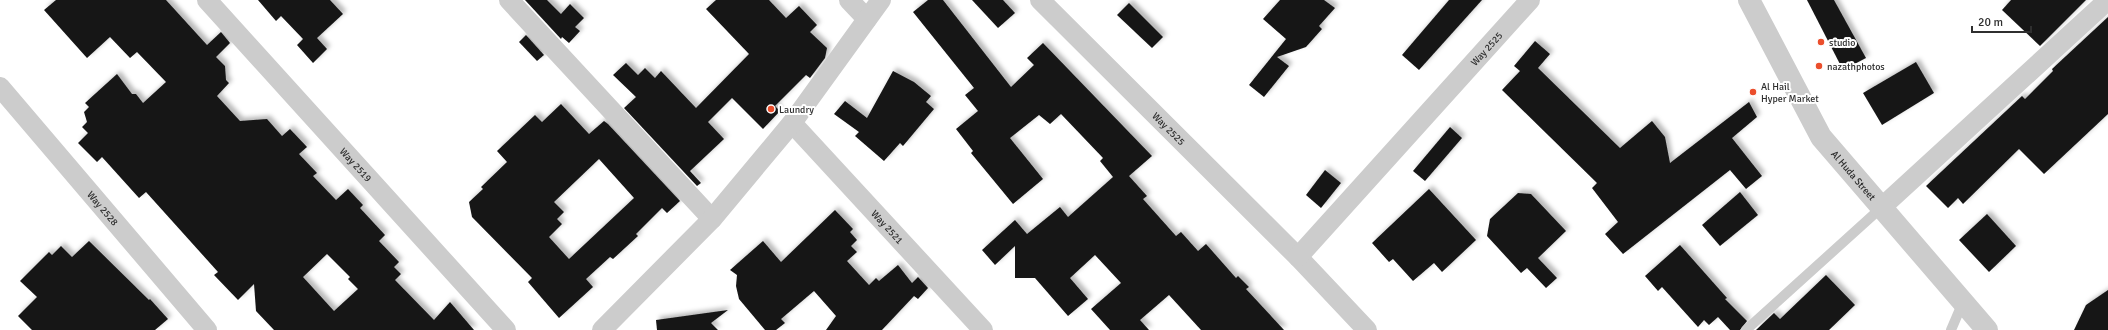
<svg xmlns="http://www.w3.org/2000/svg" width="2108" height="330" font-family="Signika,sans-serif">
	<defs>
		<filter id="shadow"><feDropShadow dx="3.5" dy="-3.5" stdDeviation="2" flood-color="#0004"/></filter>
	</defs>
	<rect width="100%" height="100%" fill="#fff"/>
	<g fill="#161616" fill-rule="evenodd" filter="url(#shadow)">
		<path d="M56,0H166L207,45L221,32L230,43L216,57L225,66L226,80L229,83L217,96L240,121L267,119L282,136L290,129L307,147L299,154L317,173L313,176L336,200L348,189L363,205L360,208L385,235L379,241L399,262L394,267L401,274L395,280L434,320L450,302L474,330H274L256,311L254,284L238,300L214,275L218,272L146,192L139,198L102,157L97,162L78,143L88,133L82,127L87,122L84,112L89,107L85,103L117,74L132,94H136L143,103L166,82L137,52L130,58L110,37L87,58L44,10ZM327,254L350,277L348,279L358,289L334,311L303,277Z"/>
		<path d="M258,0H330L343,14L317,38L327,49L313,63L297,45L303,39L281,16L276,21Z"/>
		<path d="M525,0H547L561,14L570,4L584,18L575,27L580,31L569,43L562,37L561,39Z"/>
		<path d="M716,0H769L786,18L799,6L817,25L810,32L827,48L825,58L810,78L806,75L775,106L780,111L763,129L732,98L708,122L724,139L690,171L701,183L697,186L624,108L636,97L613,75L626,63L638,75L645,68L655,78L661,71L696,108L749,54L706,9Z"/>
		<path d="M928,0H943L1011,87L1034,65L1027,58L1043,43L1152,156L1129,176L1147,196L1143,199L1176,236L1181,232L1198,251L1206,244L1236,278L1238,276L1249,287L1246,289L1284,330H1201L1169,295L1140,320L1149,330H1110L1091,309L1121,283L1095,255L1070,278L1088,299L1068,316L1035,278H1015V246L995,265L982,250L1015,220L1027,234L1060,207L1068,217L1113,177L1100,161L1103,158L1061,114L1050,124L1039,115L1010,138L1043,179L1013,204L971,153L973,151L956,129L978,111L965,95L974,88L913,12Z"/>
		<path d="M972,0H1003L1015,13L998,28Z"/>
		<path d="M1280,0H1324L1335,8L1319,26L1322,29L1306,47L1277,57L1289,66L1264,97L1249,85L1286,39L1263,19Z"/>
		<path d="M1449,0H1482L1419,70L1402,55Z"/>
		<path d="M1807,0H1834L1866,58L1843,70Z"/>
		<path d="M2011,0H2086L2040,46L2002,10Z"/>
		<path d="M1129,3L1163,37L1152,48L1117,15Z"/>
		<path d="M2108,17V114L2044,174L2019,149L1963,204L1958,198L1948,208L1926,186L2022,96L2025,99L2053,71L2052,69Z"/>
		<path d="M526,35L544,55L537,61L519,42Z"/>
		<path d="M1535,41L1550,54L1538,68L1620,148L1652,121L1665,137L1670,163L1749,102L1757,117L1732,138L1762,176L1746,189L1730,170L1623,254L1605,234L1618,222L1592,188L1597,183L1502,90L1520,71L1514,66Z"/>
		<path d="M1916,62L1934,93L1882,125L1863,93Z"/>
		<path d="M893,71L914,82L931,96L926,102L934,109L903,146L900,143L884,161L855,136L859,132L834,114L845,101L867,118Z"/>
		<path d="M561,104L589,134L604,121L608,124L680,201L667,213L662,208L636,234L638,236L613,259L610,257L586,279L593,287L559,318L528,282L532,278L472,217L469,202L483,189L481,187L507,162L497,151L535,115L542,122ZM599,159L634,198L569,259L549,237L562,224L557,219L564,212L554,202Z"/>
		<path d="M1450,127L1462,138L1425,181L1413,171Z"/>
		<path d="M1325,170L1341,183L1321,208L1306,195Z"/>
		<path d="M1429,189L1476,240L1442,272L1434,263L1413,281L1393,259L1389,262L1372,243Z"/>
		<path d="M1740,192L1758,215L1720,246L1702,225Z"/>
		<path d="M1518,193L1531,194L1566,231L1538,258L1557,278L1546,288L1527,268L1521,273L1487,236L1490,219Z"/>
		<path d="M835,210L853,229L850,232L857,240L851,246L857,252L847,261L869,285L876,278L879,281L898,265L912,283L918,277L928,288L918,299L914,296L882,330H826L836,316L814,291L781,319L785,323L776,330H765L739,299L736,286L737,275L730,270L763,241L781,262Z"/>
		<path d="M1987,214L2016,246L1989,272L1959,240Z"/>
		<path d="M89,241L149,300L150,299L168,319L155,330H32L18,316L37,297L20,281L49,252L52,255L61,246L72,257Z"/>
		<path d="M1680,245L1727,298L1725,299L1747,321L1740,330H1730L1718,317L1709,325L1704,320L1698,327L1662,287L1658,291L1645,276Z"/>
		<path d="M1826,275L1855,305L1829,330H1756L1774,313L1780,319Z"/>
		<path d="M2108,290V330H2074L2086,305Z"/>
		<path d="M728,310L711,323L718,330H657L656,320Z"/>
	</g>
	<g fill="none" stroke-linecap="round" stroke-linejoin="round">
		<g stroke="#ccc" stroke-width="10">
			<path d="M1746,330L1882,207"/>
			<path d="M1951,330L1963,302"/>
		</g>
		<g stroke="#ccc" stroke-width="20">
			<path id="s1" d="M207,0L506,330"/>
			<path d="M509,0L712,219"/>
			<path d="M849,0L867,19"/>
			<path id="s2" d="M1040,0L1298,257L1367,330"/>
			<path id="s3" d="M0,87L207,330"/>
			<path id="s4" d="M792,123L983,330"/>
			<path d="M1882,207L2108,0"/>
			<path id="s5" d="M1298,257L1530,0"/>
			<path d="M602,330L712,219L792,123L881,0"/>
		</g>
		<path stroke="#ccc" stroke-width="22" id="s6" d="M1749,0L1821,137L1987,330"/>
	</g>
	<g fill="#eb4e2c" stroke="#fff" stroke-width="1.5">
		<circle cx="1821" cy="42" r="4"/>
		<circle cx="1819" cy="66" r="4"/>
		<circle cx="1753" cy="92" r="4"/>
		<circle cx="771" cy="109" r="4"/>
	</g>
	<g text-anchor="middle" stroke-width="4" stroke-linejoin="round" paint-order="stroke">
		<g font-size="10" fill="#2f2f2f" stroke="#fff" text-anchor="start">
			<text x="1829" y="46">studio</text>
			<text x="1827" y="70">nazathphotos</text>
			<text x="1761" y="90">Al Hail<tspan x="1761" dy="12">Hyper Market</tspan></text>
			<text x="779" y="113">Laundry</text>
		</g>
		<g font-size="10" fill="#2f2f2f" stroke="#fff">
			<text dy="4" stroke="none"><textPath href="#s5" startOffset="281">Way 2525</textPath></text>
			<text dy="4" stroke="none"><textPath href="#s2" startOffset="182">Way 2525</textPath></text>
			<text dy="4" stroke="none"><textPath href="#s1" startOffset="222">Way 2519</textPath></text>
			<text dy="4" stroke="none"><textPath href="#s6" startOffset="205">Al Huda Street</textPath></text>
			<text dy="4" stroke="none"><textPath href="#s3" startOffset="159">Way 2528</textPath></text>
			<text dy="4" stroke="none"><textPath href="#s4" startOffset="141">Way 2521</textPath></text>
		</g>
	</g>
	<path d="M1972 26v6h59v-6" fill="none" stroke="#2f2f2f" stroke-width="2"/>
	<text x="1978" y="26" font-size="12" fill="#2f2f2f" stroke="#ffffff" stroke-width="3" paint-order="stroke">20 m</text>
</svg>
